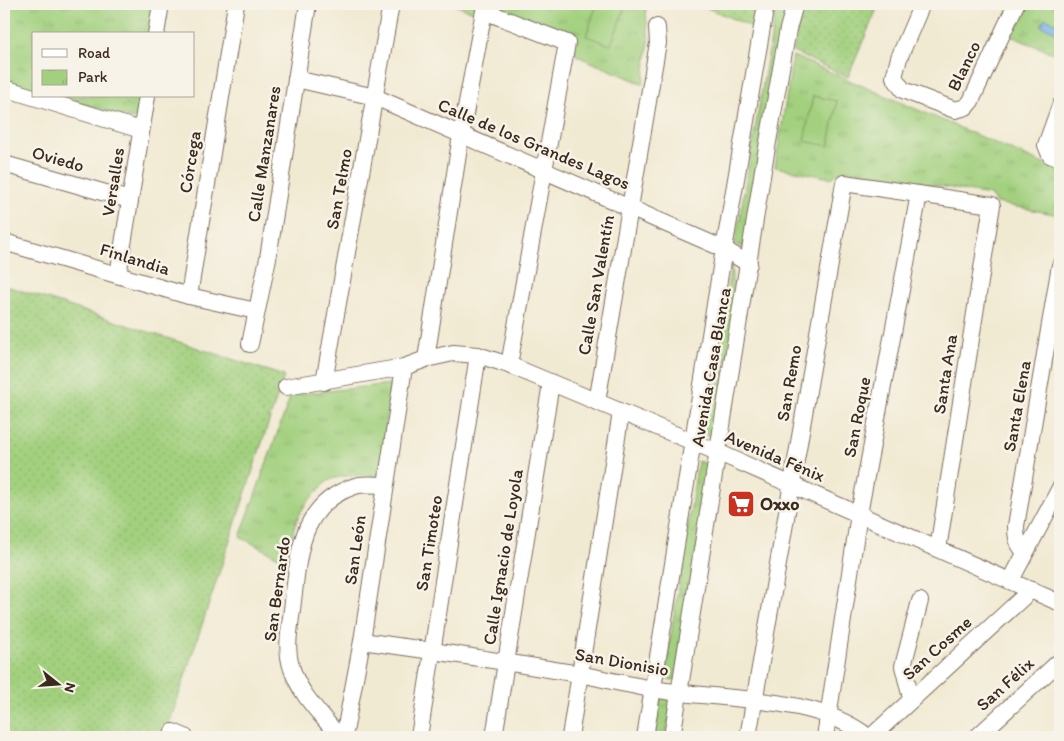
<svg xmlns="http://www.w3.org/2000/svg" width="1064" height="741" font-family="Itim,sans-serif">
	<defs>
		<pattern id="grass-dots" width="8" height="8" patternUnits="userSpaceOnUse" patternTransform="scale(1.25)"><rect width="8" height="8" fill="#a2d07e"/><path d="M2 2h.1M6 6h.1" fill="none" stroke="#8cb36c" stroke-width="1.8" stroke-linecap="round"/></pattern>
		<pattern id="park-tufts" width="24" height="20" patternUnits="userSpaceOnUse" patternTransform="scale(1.25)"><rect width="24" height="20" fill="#a2d07e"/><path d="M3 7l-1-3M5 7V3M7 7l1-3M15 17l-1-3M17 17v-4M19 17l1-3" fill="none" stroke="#8cb36c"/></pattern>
		<pattern id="water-waves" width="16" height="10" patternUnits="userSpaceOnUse" patternTransform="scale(1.25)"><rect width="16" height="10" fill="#73b1e6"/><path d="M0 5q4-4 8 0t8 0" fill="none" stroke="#6090ba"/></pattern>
	</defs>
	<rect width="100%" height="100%" fill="#f7f3e8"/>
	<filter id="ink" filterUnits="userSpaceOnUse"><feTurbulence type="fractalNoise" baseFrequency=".02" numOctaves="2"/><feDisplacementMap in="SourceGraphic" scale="10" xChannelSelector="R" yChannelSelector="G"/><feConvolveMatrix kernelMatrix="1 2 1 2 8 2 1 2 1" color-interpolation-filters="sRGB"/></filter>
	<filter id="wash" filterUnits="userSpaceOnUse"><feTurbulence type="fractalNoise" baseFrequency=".0096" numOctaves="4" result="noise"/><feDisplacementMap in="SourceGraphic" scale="20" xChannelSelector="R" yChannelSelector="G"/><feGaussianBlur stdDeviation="1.12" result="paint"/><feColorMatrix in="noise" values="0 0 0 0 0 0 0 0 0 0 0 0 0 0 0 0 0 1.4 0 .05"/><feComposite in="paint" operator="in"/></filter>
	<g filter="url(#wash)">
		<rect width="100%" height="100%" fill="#f1ead3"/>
		<g fill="url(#grass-dots)" stroke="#6e7d4e">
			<path d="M698,4H758L752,27Z"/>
			<path d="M803,4H879L848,77L793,52Z"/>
			<path d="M4,285L284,376L165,737H4Z"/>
		</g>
		<g fill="url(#park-tufts)" stroke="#6e7d4e">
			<path d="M4,4H154L149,34H34V90L4,81Z"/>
			<path d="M452,4H645L649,42L643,84L577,56L568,39L479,14Z"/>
			<path d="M777,4H790L744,248L735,244Z"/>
			<path d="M1022,4H1060V56L1008,35Z"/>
			<path d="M793,56L1060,171L1059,215L996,203L990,195L854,171H842L831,178L775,167Z"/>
			<path d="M55,96H140L137,117L133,119Z"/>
			<path d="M731,264L735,311L713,438L704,433Z"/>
			<path d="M391,384L379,476C363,476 342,473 328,481C324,483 320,489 317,492C294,513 292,533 288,562L240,537L291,395Z"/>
			<path d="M698,461L710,465L675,680L664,679Z"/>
			<path d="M661,696L672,698L666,737H654Z"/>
		</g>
		<g fill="#a2d07e" stroke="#6e7d4e">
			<path d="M597,4H626L611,45L586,36Z"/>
			<path d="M813,96L837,101L829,146L804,141Z"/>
		</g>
		<path fill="url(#water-waves)" stroke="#576e82" d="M1045,18L1060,25L1057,32L1041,26Z"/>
	</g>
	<g filter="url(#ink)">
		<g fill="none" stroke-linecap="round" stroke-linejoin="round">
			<g stroke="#7b6d5d" stroke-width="18">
				<g id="minor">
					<path d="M922,4L899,58L894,77L903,90L955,110L966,107L971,101L1016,4"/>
					<path d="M156,34L161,4"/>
					<path d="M296,79L375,97L724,249L749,264"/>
					<path d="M4,88L141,130"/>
					<path d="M1060,106L1046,145L1050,155L1060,159"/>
					<path d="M4,164L130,200"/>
					<path d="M4,242L189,296L256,311"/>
					<path d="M118,275L147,96"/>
					<path d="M189,296L236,4"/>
					<path d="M250,344L268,258L308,4"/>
					<path d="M426,359L461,135L484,11L567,43L509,365"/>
					<path d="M324,382L391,4"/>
					<path d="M286,387L404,367L426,359L453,353L478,355L509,365L717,452L1060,603"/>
					<path d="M597,402L652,78L658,43L657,27"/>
					<path d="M1025,552C1017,544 1016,537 1016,526L1060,265"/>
					<path d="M1011,580L1060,488"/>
					<path d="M362,641C435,651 507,662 579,674C604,679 629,685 653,689C720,701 814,694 868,737"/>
					<path d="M911,698L903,666L920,601"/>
					<path d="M173,732L185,737"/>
					<path d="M339,737C323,716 300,695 292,669C284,647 291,624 293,601C299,553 300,504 355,486C363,483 376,485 385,485"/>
					<path d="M344,737L362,641L404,367"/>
					<path d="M419,737L478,355"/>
					<path d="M494,737L551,383"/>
					<path d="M570,737L621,412"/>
					<path d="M645,737L724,249L766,4"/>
					<path d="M672,737L763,170L788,29L795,4"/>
					<path d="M748,737L844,183L992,205L938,549"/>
					<path d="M825,737L859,514L919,194"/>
					<path d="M871,737L1031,590"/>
					<path d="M977,737L1060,661"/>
				</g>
			</g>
			<use href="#minor" stroke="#fff" stroke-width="16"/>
		</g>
	</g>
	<defs>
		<g id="supermarket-square" transform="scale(1.4375)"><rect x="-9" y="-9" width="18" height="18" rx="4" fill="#c8321e" stroke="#f7f3e8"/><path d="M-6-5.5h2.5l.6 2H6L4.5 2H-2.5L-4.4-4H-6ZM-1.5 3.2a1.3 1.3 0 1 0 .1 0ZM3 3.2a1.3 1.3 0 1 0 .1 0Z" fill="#fff"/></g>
	</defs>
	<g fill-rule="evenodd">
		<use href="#supermarket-square" x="741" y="504"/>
	</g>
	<g text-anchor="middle" stroke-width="5" stroke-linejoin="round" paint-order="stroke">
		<g font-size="18" fill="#3b2a1e" stroke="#f7f3e8">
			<text transform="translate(964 66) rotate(-64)" y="6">Blanco</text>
			<text transform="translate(534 144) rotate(23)" y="6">Calle de los Grandes Lagos</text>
			<text transform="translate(264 154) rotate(-81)" y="6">Calle Manzanares</text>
			<text transform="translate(58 159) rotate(16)" y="6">Oviedo</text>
			<text transform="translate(190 162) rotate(-81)" y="6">Córcega</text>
			<text transform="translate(113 182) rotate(-81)" y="6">Versalles</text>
			<text transform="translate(339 189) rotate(-80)" y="6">San Telmo</text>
			<text transform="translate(135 259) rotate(17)" y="6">Finlandia</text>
			<text transform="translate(596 285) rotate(-80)" y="6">Calle San Valentín</text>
			<text transform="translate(711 367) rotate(-80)" y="6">Avenida Casa Blanca</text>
			<text transform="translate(945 374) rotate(-81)" y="6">Santa Ana</text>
			<text transform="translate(789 383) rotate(-80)" y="6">San Remo</text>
			<text transform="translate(1017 406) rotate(-80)" y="6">Santa Elena</text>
			<text transform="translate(857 417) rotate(-79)" y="6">San Roque</text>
			<text transform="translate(775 456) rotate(23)" y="6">Avenida Fénix</text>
			<text transform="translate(429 543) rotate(-81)" y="6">San Timoteo</text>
			<text transform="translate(355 550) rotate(-82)" y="6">San León</text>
			<text transform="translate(503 557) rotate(-81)" y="6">Calle Ignacio de Loyola</text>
			<text transform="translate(277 589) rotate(-82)" y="6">San Bernardo</text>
			<text transform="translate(937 648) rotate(-42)" y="6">San Cosme</text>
			<text transform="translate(622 662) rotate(10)" y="6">San Dionisio</text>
			<text transform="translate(1005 684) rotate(-42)" y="6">San Félix</text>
		</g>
		<g font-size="18" font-weight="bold" fill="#3b2a1e" stroke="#f7f3e8" text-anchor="start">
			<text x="760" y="510">Oxxo</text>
		</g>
	</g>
	<rect width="1064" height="741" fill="none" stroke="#f7f3e8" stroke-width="20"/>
	<rect x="32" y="32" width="162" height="65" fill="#f7f3e8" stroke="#aca397"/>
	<rect x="42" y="49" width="25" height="8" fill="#ffffff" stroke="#aca397"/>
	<text x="78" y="58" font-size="15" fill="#3b2a1e">Road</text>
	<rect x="42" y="70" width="25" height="15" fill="url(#park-tufts)" stroke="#aca397"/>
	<text x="78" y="82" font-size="15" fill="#3b2a1e">Park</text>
	<g transform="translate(58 684) rotate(107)" stroke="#f7f3e8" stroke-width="4" paint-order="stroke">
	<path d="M0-4L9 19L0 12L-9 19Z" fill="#3b2a1e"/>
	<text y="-8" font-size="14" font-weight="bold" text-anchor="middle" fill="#3b2a1e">N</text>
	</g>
</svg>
